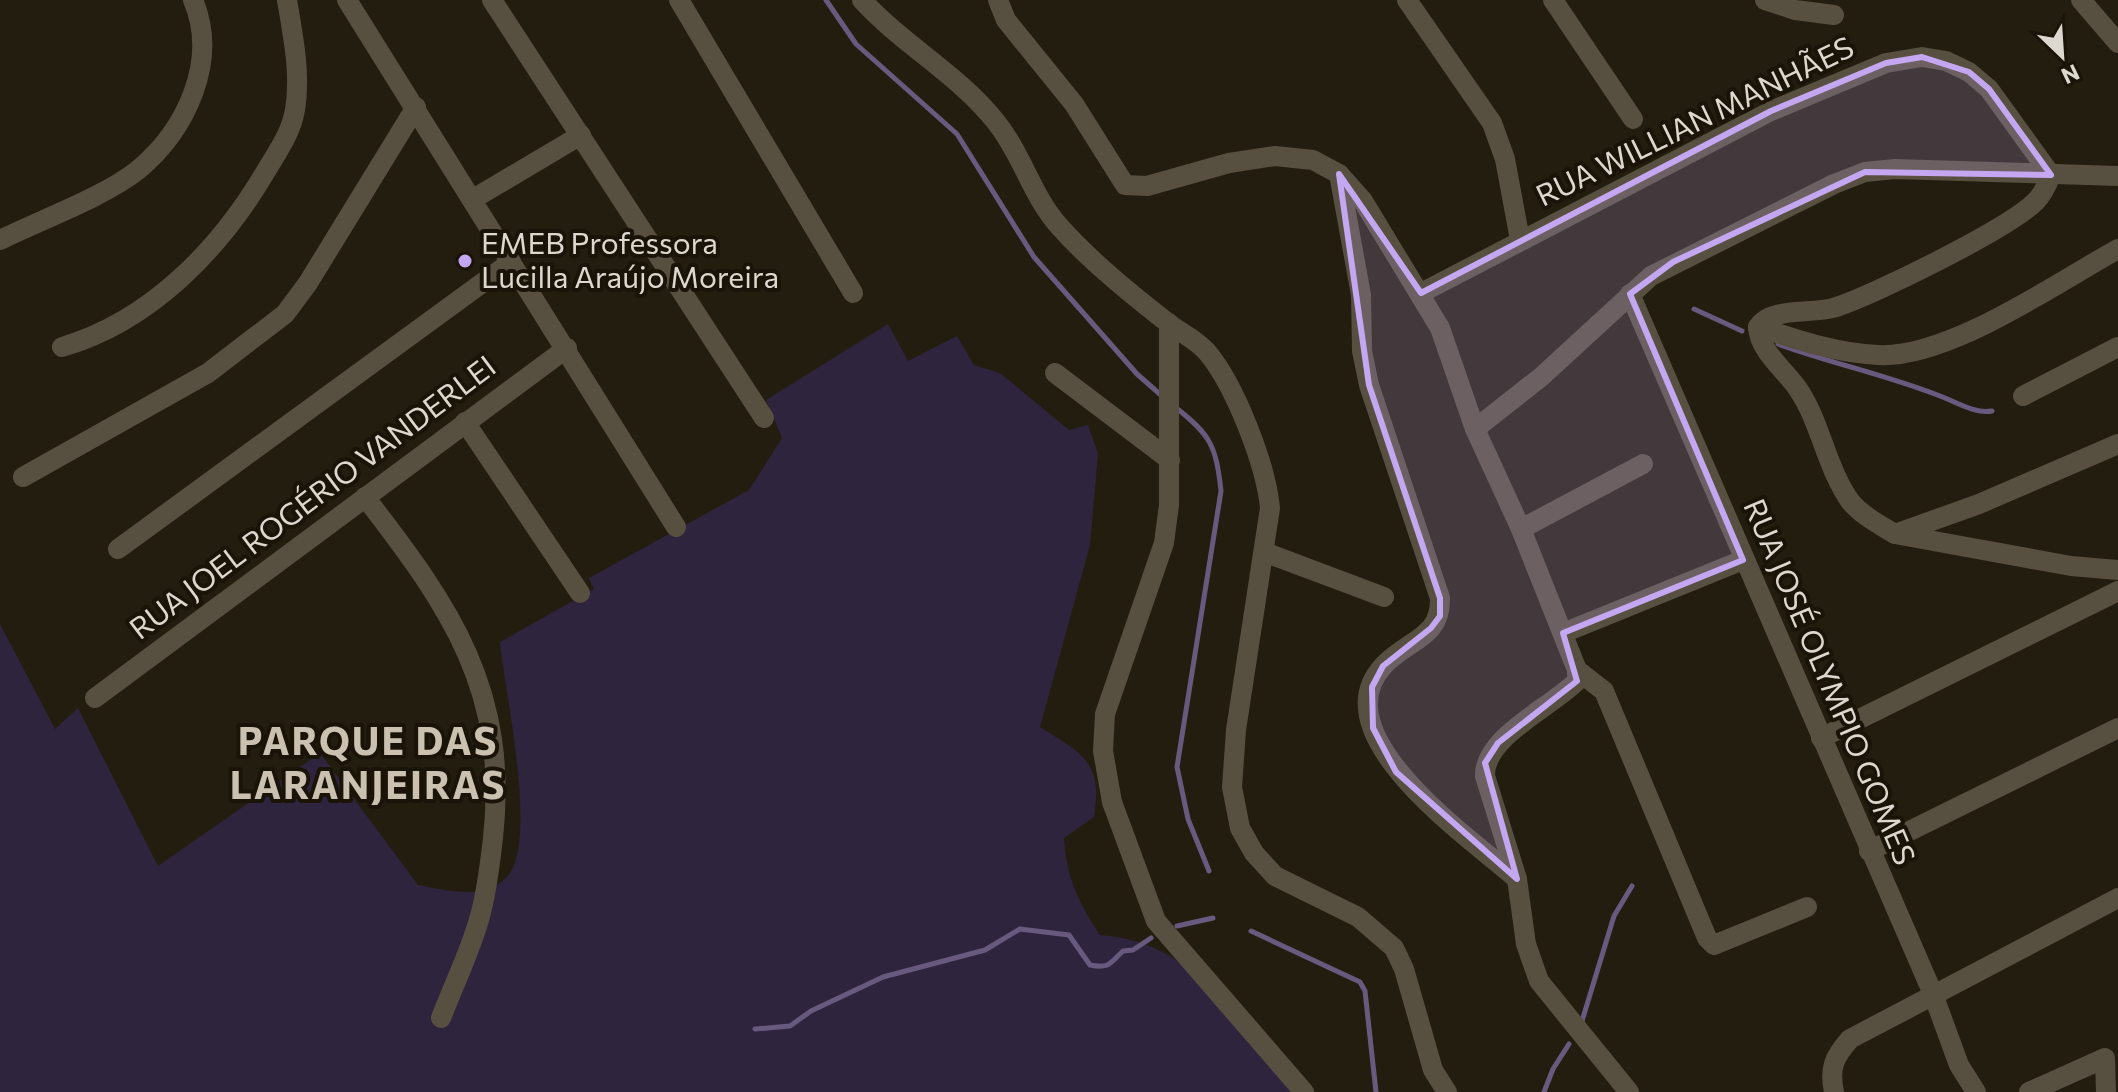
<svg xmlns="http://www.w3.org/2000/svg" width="2118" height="1092" font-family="Commissioner,sans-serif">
	<rect width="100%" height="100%" fill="#231d10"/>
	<path fill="#2e243e" d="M888,324L908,361L957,336L974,365L1000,373L1069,430L1088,425L1098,454L1090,545L1040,727C1083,754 1103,762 1094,817L1064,838C1066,876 1079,904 1100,935C1198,942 1240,1023 1296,1092H0V624L55,729L78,708L158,866L320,753L418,885C446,890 482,901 506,878C540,845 504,689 500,642L594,589L589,578L749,490L782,438L766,400Z"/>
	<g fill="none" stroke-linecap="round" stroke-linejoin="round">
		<g stroke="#685a7e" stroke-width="5">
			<path d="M826,0L856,44L957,134L1034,257L1137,374L1162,396"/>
			<path d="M1694,309L1742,331"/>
			<path d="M1778,344C1833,364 1891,376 1945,398C1959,404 1977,414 1992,411"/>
			<path d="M1175,407C1211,435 1216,446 1221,491L1177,767L1188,819L1209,871"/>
			<path d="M1177,926L1213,918"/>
			<path d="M1251,931L1360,982L1365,991L1376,1092"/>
			<path d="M1582,1021L1614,916L1632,886"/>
			<path d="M755,1029L790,1026L811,1011L883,977L985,950L1020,929L1069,935L1090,965C1110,969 1110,963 1123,951L1133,950L1151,938"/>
			<path d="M1544,1092L1553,1069L1569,1044"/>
		</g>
		<g stroke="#574f3f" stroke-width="20">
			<path d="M347,0L676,527"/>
			<path d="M492,0L764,418"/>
			<path d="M679,0L853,293"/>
			<path d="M862,0C903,45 958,74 996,122C1022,154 1032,196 1059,226C1090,261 1131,294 1168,323C1181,333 1196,339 1207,352C1235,385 1266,465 1270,508L1236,730L1232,787L1240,828L1254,853L1275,876L1358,917L1394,948L1404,969L1433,1070L1447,1092"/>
			<path d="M998,0L1006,20L1074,104L1125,185L1147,186L1229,163L1275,156L1313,160L1339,174L1363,201L1440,328L1475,429L1521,529L1577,670V681C1550,708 1484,737 1485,776L1517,879"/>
			<path d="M1407,0L1492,123L1505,159L1520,240"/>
			<path d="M1553,0L1633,119"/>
			<path d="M1765,0L1795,10L1834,15"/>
			<path d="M2081,0L2118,43"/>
			<path d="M1339,174L1361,295L1362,351L1369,385L1440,598C1441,638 1409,639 1384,665C1318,735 1473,840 1517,879L1526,944L1539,981L1629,1092"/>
			<path d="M473,199L581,135"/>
			<path d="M0,240C40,220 104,197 138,170C186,130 219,61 193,0"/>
			<path d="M1421,293L1771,111L1886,63L1922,57L1946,61L1969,72L1989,89L2051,175"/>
			<path d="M1630,294L1933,994L1959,1065L1976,1092"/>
			<path d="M1169,323V505L1164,543L1105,714L1103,751L1112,802L1156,921L1304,1092"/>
			<path d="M1758,327C1759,351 1785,370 1798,389C1821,423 1826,467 1850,501C1861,515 1880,525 1895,534L2071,566L2118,570"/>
			<path d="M1758,327C1798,340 1836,353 1878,355C1948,359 2056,283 2118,249"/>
			<path d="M1758,327C1770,307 1812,314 1833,308C1872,296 2010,228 2036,201C2043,194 2047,185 2051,175"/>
			<path d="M62,347C151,321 220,249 266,171C278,151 291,133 295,110C301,74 293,36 287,0"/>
			<path d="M1055,373L1170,460"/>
			<path d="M2023,396L2118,347"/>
			<path d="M465,422L580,593"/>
			<path d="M1475,429L1541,377L1651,276L1834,184L1865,172L1895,169L2118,176"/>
			<path d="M23,477L208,373L285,314L308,283L416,107"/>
			<path d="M365,497C451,608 509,691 493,838C490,864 487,891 480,916C471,950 454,984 441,1018"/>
			<path d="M1521,529L1643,464"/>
			<path d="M1895,534L1979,504L2118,444"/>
			<path d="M118,549L511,262"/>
			<path d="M1264,552L1384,597"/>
			<path d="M1563,633L1743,560"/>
			<path d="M1577,670L1604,691L1707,938L1714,945L1807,907"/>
			<path d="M95,698L567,348"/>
			<path d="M1821,738L2118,591"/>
			<path d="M1869,851L2118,728"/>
			<path d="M1834,1092C1829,1068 1834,1057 1850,1039L2118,898"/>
			<path d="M2029,1092L2105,1058L2106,1092"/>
		</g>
	</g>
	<path fill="#c4a7f1" fill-opacity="0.2" stroke="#c4a7f1" stroke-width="6" stroke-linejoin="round" d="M1922,57L1969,72L1989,89L2051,175L1865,172L1673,262L1630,294L1743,560L1563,633L1577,681L1498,743L1485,763L1517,879L1396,772L1373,728L1372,687L1383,666L1431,628L1440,616V598L1369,385L1339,174L1421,293L1771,111L1886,63Z"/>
	<circle fill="#c4a7f1" stroke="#1a1307" stroke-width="3" cx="465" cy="261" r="8"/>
	<g text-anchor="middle" stroke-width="8" stroke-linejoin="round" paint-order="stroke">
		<g font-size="30" fill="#dcd8cf" stroke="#1a1307">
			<text transform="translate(1695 122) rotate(-26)" y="10">RUA WILLIAN MANHÃES</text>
			<text transform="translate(313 498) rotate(-37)" y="10">RUA JOEL ROGÉRIO VANDERLEI</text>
			<text transform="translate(1829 682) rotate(67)" y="10">RUA JOSÉ OLYMPIO GOMES</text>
		</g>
		<g font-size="30" fill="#dcd8cf" stroke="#1a1307" text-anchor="start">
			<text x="481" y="254">EMEB Professora<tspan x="481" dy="34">Lucilla Araújo Moreira</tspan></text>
		</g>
		<g font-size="38" font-weight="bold" letter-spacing="2" fill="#cac1b1" stroke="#1a1307">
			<text x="368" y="755">PARQUE DAS<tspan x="368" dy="44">LARANJEIRAS</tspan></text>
		</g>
	</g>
	<g transform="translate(2062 56) rotate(155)" stroke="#1a1307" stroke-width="6" paint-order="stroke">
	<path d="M0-6L14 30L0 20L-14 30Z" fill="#dcd8cf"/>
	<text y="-12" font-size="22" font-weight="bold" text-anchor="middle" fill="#dcd8cf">N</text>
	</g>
</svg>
